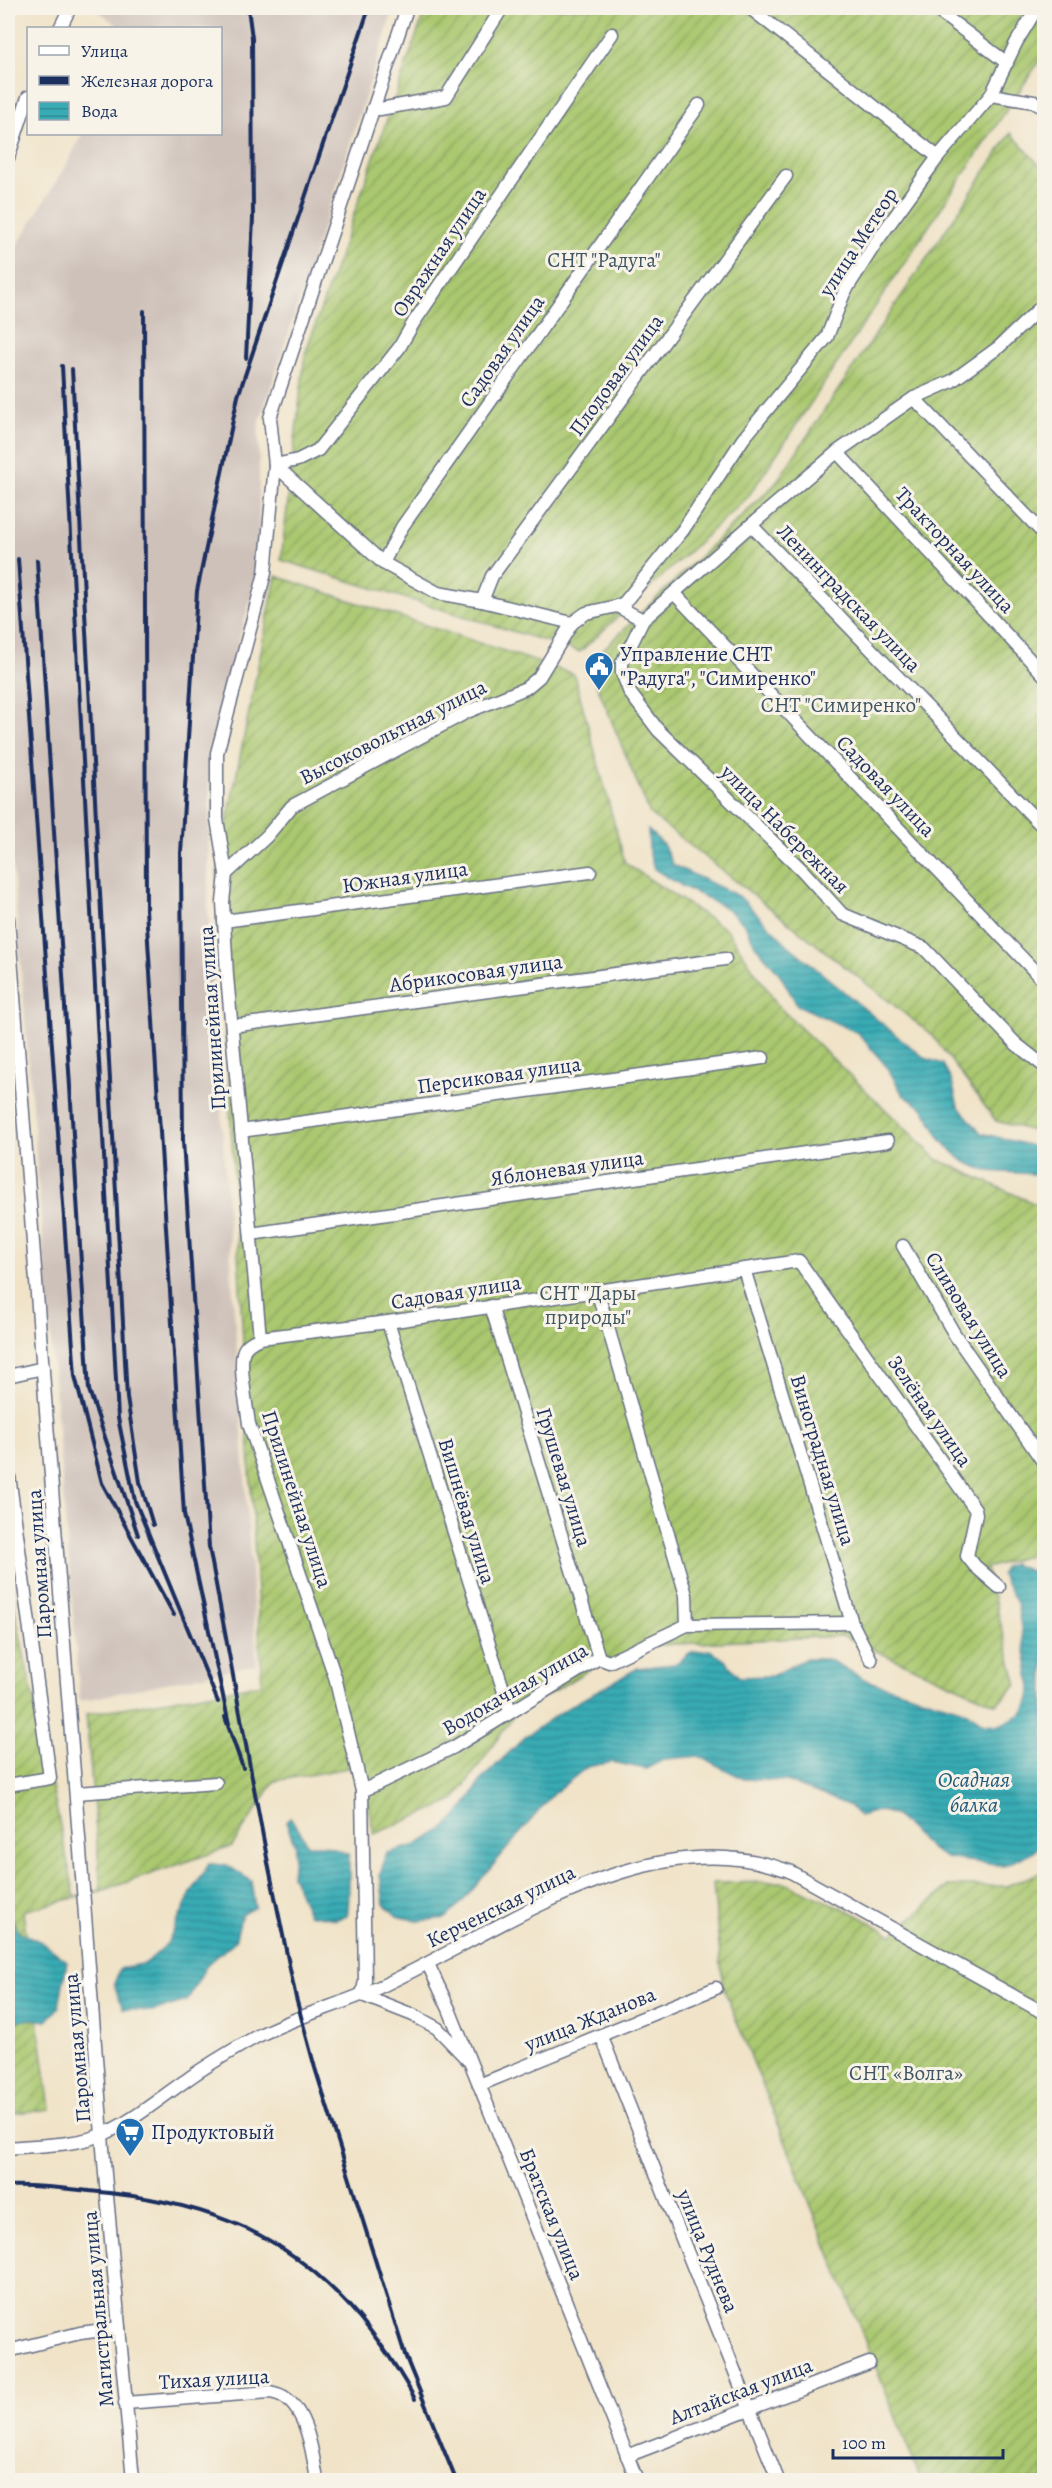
<svg xmlns="http://www.w3.org/2000/svg" width="1052" height="2488" font-family="Alegreya,serif">
	<defs>
		<pattern id="garden-furrows" width="10" height="10" patternUnits="userSpaceOnUse" patternTransform="scale(1.5)"><rect width="10" height="10" fill="#aac870"/><path d="M-1 1l2-2M0 10L10 0M9 11l2-2" fill="none" stroke="#8aa35f"/></pattern>
		<pattern id="water-rules" width="6" height="5" patternUnits="userSpaceOnUse" patternTransform="scale(1.5)"><rect width="6" height="5" fill="#39abb4"/><path d="M0 2.5h6" fill="none" stroke="#2f8c96"/></pattern>
	</defs>
	<rect width="100%" height="100%" fill="#f7f3e8"/>
	<filter id="ink" filterUnits="userSpaceOnUse"><feTurbulence type="fractalNoise" baseFrequency=".0167" numOctaves="2"/><feDisplacementMap in="SourceGraphic" scale="12" xChannelSelector="R" yChannelSelector="G"/><feConvolveMatrix kernelMatrix="1 2 1 2 8 2 1 2 1" color-interpolation-filters="sRGB"/></filter>
	<filter id="wash" filterUnits="userSpaceOnUse"><feTurbulence type="fractalNoise" baseFrequency=".008" numOctaves="4" result="noise"/><feDisplacementMap in="SourceGraphic" scale="24" xChannelSelector="R" yChannelSelector="G"/><feGaussianBlur stdDeviation="1.35" result="paint"/><feColorMatrix in="noise" values="0 0 0 0 0 0 0 0 0 0 0 0 0 0 0 0 0 1.4 0 .05"/><feComposite in="paint" operator="in"/></filter>
	<g filter="url(#wash)">
		<rect width="100%" height="100%" fill="#f0e3c8"/>
		<path fill="#cec1ba" d="M94,8H394L259,424V545L254,583L210,753L208,908L257,1664L80,1701L8,807V261L68,162L82,134H220V28H121Z"/>
		<g fill="url(#garden-furrows)" stroke="#627c67" stroke-width="1.5">
			<path d="M426,8H1044V54L748,497L580,652L281,560L305,354Z"/>
			<path d="M1011,133L1044,170V1134L996,1121L932,1035L650,814L588,664L775,484Z"/>
			<path d="M276,576L574,674L625,863L727,930L779,1007L937,1159L1044,1208V1233L1038,1252L1044,1265V1543L1034,1554L986,1568L1017,1685L996,1704L843,1636L657,1645L600,1663L514,1715L454,1801L374,1834L359,1766L275,1781L232,1846L101,1891L23,1911L50,2109L8,2114V1555L12,1597L75,1897L101,1890L86,1714L262,1684L217,872Z"/>
			<path d="M1044,1871V2480H921L723,1987L713,1883L782,1882L856,1914L892,1935L948,1886H1006Z"/>
		</g>
		<g fill="url(#water-rules)" stroke="#2a6d89" stroke-width="1.5">
			<path d="M648,830L663,844L673,865L739,896L788,945L897,1036L925,1058L943,1064L952,1082L958,1106L981,1133L1032,1146L1044,1147V1177L1035,1174L986,1171L963,1161L942,1141L923,1108L903,1095L887,1067L858,1033L797,1005L779,973L755,945L745,925L726,908L682,886L654,869L649,852Z"/>
			<path d="M1012,1564L1033,1572L1044,1567V1843L1034,1851L1004,1866L946,1858L931,1849L896,1816L880,1810L860,1816L848,1805L787,1781L744,1779L699,1756L665,1759L646,1769L612,1762L587,1767L553,1794L463,1901L446,1918L418,1921L397,1916L384,1904L380,1874L387,1853L416,1845L445,1828L465,1806L482,1779L527,1735L569,1707L638,1668L675,1664L691,1652L710,1650L726,1661L739,1677L772,1676L805,1659H828L868,1681L964,1710L984,1724L1000,1725L1022,1714L1030,1699L1031,1687L1017,1603L1001,1575L1004,1567Z"/>
			<path d="M290,1818L299,1829L307,1845H325L348,1854C350,1860 349,1911 347,1916L336,1919L308,1914L292,1875L295,1845L286,1822Z"/>
			<path d="M209,1864L227,1865L251,1881L255,1907L242,1914L235,1941L206,1966L187,2001L152,2011L123,2009L114,1984L120,1969L146,1963L167,1944L191,1893Z"/>
			<path d="M8,1911L18,1931L43,1943L67,1961L59,2007L47,2021L34,2019L8,2022V2003L13,1999L8,1988Z"/>
		</g>
	</g>
	<g filter="url(#ink)">
		<g fill="none" stroke-linecap="round" stroke-linejoin="round">
			<g stroke="#666e83" stroke-width="15">
				<g id="minor">
					<path d="M407,8L270,418L275,465L383,563L438,593L482,601L572,623L586,613L617,606L643,620"/>
					<path d="M750,8L938,157"/>
					<path d="M934,8L1007,63"/>
					<path d="M60,28L70,8"/>
					<path d="M991,95L1034,102L1044,108"/>
					<path d="M373,108L380,109L446,97L502,8"/>
					<path d="M8,158L28,97"/>
					<path d="M1044,304L999,347L952,381L914,398L837,452L751,525L643,620L622,663V672L630,693L658,730L802,870L842,914L924,948L1016,1044L1044,1066"/>
					<path d="M914,398L1044,534"/>
					<path d="M837,452L1044,675"/>
					<path d="M751,525L1044,828"/>
					<path d="M383,563L402,527L699,105"/>
					<path d="M674,593L1044,981"/>
					<path d="M482,601L492,576L786,176"/>
					<path d="M617,606L624,603L683,530L743,439L827,337L844,293L877,241L938,157L991,95L1016,43L1037,8"/>
					<path d="M226,874L267,836L292,806L467,712L526,688L539,677L572,623"/>
					<path d="M8,919L105,2174L133,2480"/>
					<path d="M224,921L590,872"/>
					<path d="M232,1026L725,959"/>
					<path d="M241,1131L763,1058"/>
					<path d="M251,1234L888,1141"/>
					<path d="M903,1246L955,1335L1044,1463"/>
					<path d="M744,1269L852,1623L871,1660"/>
					<path d="M597,1290L686,1595L687,1625"/>
					<path d="M491,1306L599,1658"/>
					<path d="M388,1322L510,1711"/>
					<path d="M260,1338L388,1322L799,1261L975,1509L976,1514L967,1556L975,1566L999,1587"/>
					<path d="M8,1376L43,1368"/>
					<path d="M8,1468L50,1778L8,1785"/>
					<path d="M362,1791L454,1747L599,1658L609,1662L687,1625L852,1623"/>
					<path d="M76,1793L216,1783"/>
					<path d="M428,1964L449,2009L637,2480"/>
					<path d="M601,2035L778,2480"/>
					<path d="M468,2060L437,2028L413,2015L362,1995L365,1981L362,1791L335,1677L249,1424C247,1407 239,1369 243,1353C245,1345 253,1341 260,1338L227,976L223,902L226,874L217,819V753L265,573L275,465L298,460L318,450L399,348L414,322L612,34"/>
					<path d="M479,2085L716,1988"/>
					<path d="M8,2148C39,2145 77,2146 106,2133C134,2120 159,2099 185,2081C207,2065 231,2051 254,2038C295,2016 342,2005 384,1985C506,1928 649,1819 789,1871L1044,2013"/>
					<path d="M8,2351L80,2333L119,2328"/>
					<path d="M125,2403L270,2392C274,2393 280,2394 284,2397C308,2412 313,2456 317,2480"/>
					<path d="M627,2456L869,2363"/>
				</g>
			</g>
			<use href="#minor" stroke="#fff" stroke-width="12"/>
			<g stroke="#1b2f5e" stroke-width="4">
				<path d="M369,8L238,396L197,591L181,853L183,1141L209,1547L268,1863L296,1998L315,2068L405,2355L456,2480"/>
				<path d="M144,311L146,909L184,1514L229,1724"/>
				<path d="M246,358L253,218L252,38L248,8"/>
				<path d="M62,366L118,1418L135,1501L218,1702"/>
				<path d="M72,369L127,1398L140,1482L153,1525"/>
				<path d="M18,559L75,1376L102,1483L174,1615"/>
				<path d="M37,560L89,1390L138,1535"/>
				<path d="M225,1717L243,1768"/>
				<path d="M8,2186C35,2185 62,2188 89,2191C137,2195 187,2204 231,2222C313,2254 374,2324 415,2399"/>
			</g>
		</g>
	</g>
	<defs>
		<g id="civic-pin" transform="scale(1.5)"><path d="M0 17L-7.5 6A9.5 9.5 0 1 1 7.5 6Z" fill="#1f6fb2" stroke="#f7f3e8"/><path d="M-.6-6.5H3V-4.5H.6V-3L4-1V1h2V6H-6V1h2V-1L-.6-3ZM-1.2 2.5V6h2.4V2.5Z" fill="#fff"/></g>
		<g id="supermarket-pin" transform="scale(1.5)"><path d="M0 17L-7.5 6A9.5 9.5 0 1 1 7.5 6Z" fill="#1f6fb2" stroke="#f7f3e8"/><path d="M-6-5.5h2.5l.6 2H6L4.5 2H-2.5L-4.4-4H-6ZM-1.5 3.2a1.3 1.3 0 1 0 .1 0ZM3 3.2a1.3 1.3 0 1 0 .1 0Z" fill="#fff"/></g>
	</defs>
	<g fill-rule="evenodd">
		<use href="#civic-pin" x="599" y="666"/>
		<use href="#supermarket-pin" x="130" y="2132"/>
	</g>
	<g text-anchor="middle" stroke-width="6" stroke-linejoin="round" paint-order="stroke">
		<g font-size="21" fill="#1b2f5e" stroke="#f7f3e8">
			<text transform="translate(858 242) rotate(-57)" y="7">улица Метеор</text>
			<text transform="translate(439 252) rotate(-56)" y="7">Овражная улица</text>
			<text transform="translate(502 351) rotate(-55)" y="7">Садовая улица</text>
			<text transform="translate(616 375) rotate(-54)" y="7">Плодовая улица</text>
			<text transform="translate(955 550) rotate(47)" y="7">Тракторная улица</text>
			<text transform="translate(849 598) rotate(46)" y="7">Ленинградская улица</text>
			<text transform="translate(393 732) rotate(-27)" y="7">Высоковольтная улица</text>
			<text transform="translate(886 786) rotate(46)" y="7">Садовая улица</text>
			<text transform="translate(785 829) rotate(45)" y="7">улица Набережная</text>
			<text transform="translate(405 877) rotate(-8)" y="7">Южная улица</text>
			<text transform="translate(476 973) rotate(-8)" y="7">Абрикосовая улица</text>
			<text transform="translate(212 1018) rotate(-94)" y="7">Прилинейная улица</text>
			<text transform="translate(499 1075) rotate(-8)" y="7">Персиковая улица</text>
			<text transform="translate(567 1168) rotate(-8)" y="7">Яблоневая улица</text>
			<text transform="translate(456 1292) rotate(-9)" y="7">Садовая улица</text>
			<text transform="translate(969 1315) rotate(58)" y="7">Сливовая улица</text>
			<text transform="translate(930 1411) rotate(55)" y="7">Зелёная улица</text>
			<text transform="translate(823 1460) rotate(73)" y="7">Виноградная улица</text>
			<text transform="translate(564 1477) rotate(73)" y="7">Грушевая улица</text>
			<text transform="translate(297 1499) rotate(72)" y="7">Прилинейная улица</text>
			<text transform="translate(467 1511) rotate(73)" y="7">Вишнёвая улица</text>
			<text transform="translate(39 1564) rotate(-94)" y="7">Паромная улица</text>
			<text transform="translate(515 1689) rotate(-30)" y="7">Водокачная улица</text>
			<text transform="translate(501 1906) rotate(-26)" y="7">Керченская улица</text>
			<text transform="translate(590 2019) rotate(-22)" y="7">улица Жданова</text>
			<text transform="translate(77 2048) rotate(-95)" y="7">Паромная улица</text>
			<text transform="translate(552 2214) rotate(68)" y="7">Братская улица</text>
			<text transform="translate(708 2251) rotate(68)" y="7">улица Руднева</text>
			<text transform="translate(98 2309) rotate(-95)" y="7">Магистральная улица</text>
			<text transform="translate(214 2379) rotate(-3)" y="7">Тихая улица</text>
			<text transform="translate(741 2391) rotate(-21)" y="7">Алтайская улица</text>
		</g>
		<g font-size="21" fill="#3f5562" stroke="#f7f3e8">
			<text x="604" y="267">СНТ "Радуга"</text>
			<text x="841" y="712">СНТ "Симиренко"</text>
			<text x="588" y="1300">СНТ "Дары<tspan x="588" dy="24">природы"</tspan></text>
			<text x="906" y="2080">СНТ «Волга»</text>
		</g>
		<g font-size="21" fill="#1b2f5e" stroke="#f7f3e8" text-anchor="start">
			<text x="620" y="661">Управление СНТ<tspan x="620" dy="24">"Радуга", "Симиренко"</tspan></text>
			<text x="151" y="2139">Продуктовый</text>
		</g>
		<g font-size="22" font-style="italic" fill="#265a7c" stroke="#f7f3e8">
			<text x="974" y="1787">Осадная<tspan x="974" dy="25">балка</tspan></text>
		</g>
	</g>
	<rect width="1052" height="2488" fill="none" stroke="#f7f3e8" stroke-width="30"/>
	<rect x="27" y="27" width="195" height="108" fill="#f7f3e8" stroke="#9fa5b1" stroke-width="1.5"/>
	<rect x="39" y="46" width="30" height="9" fill="#ffffff" stroke="#9fa5b1" stroke-width="1.5"/>
	<text x="81" y="57" font-size="18" fill="#1b2f5e">Улица</text>
	<rect x="39" y="76" width="30" height="9" fill="#1b2f5e" stroke="#9fa5b1" stroke-width="1.5"/>
	<text x="81" y="87" font-size="18" fill="#1b2f5e">Железная дорога</text>
	<rect x="39" y="102" width="30" height="18" fill="url(#water-rules)" stroke="#9fa5b1" stroke-width="1.5"/>
	<text x="81" y="117" font-size="18" fill="#1b2f5e">Вода</text>
	<path d="M833 2449v9h170v-9" fill="none" stroke="#1b2f5e" stroke-width="3"/>
	<text x="842" y="2449" font-size="18" fill="#1b2f5e" stroke="#f7f3e8" stroke-width="4.5" paint-order="stroke">100 m</text>
</svg>
